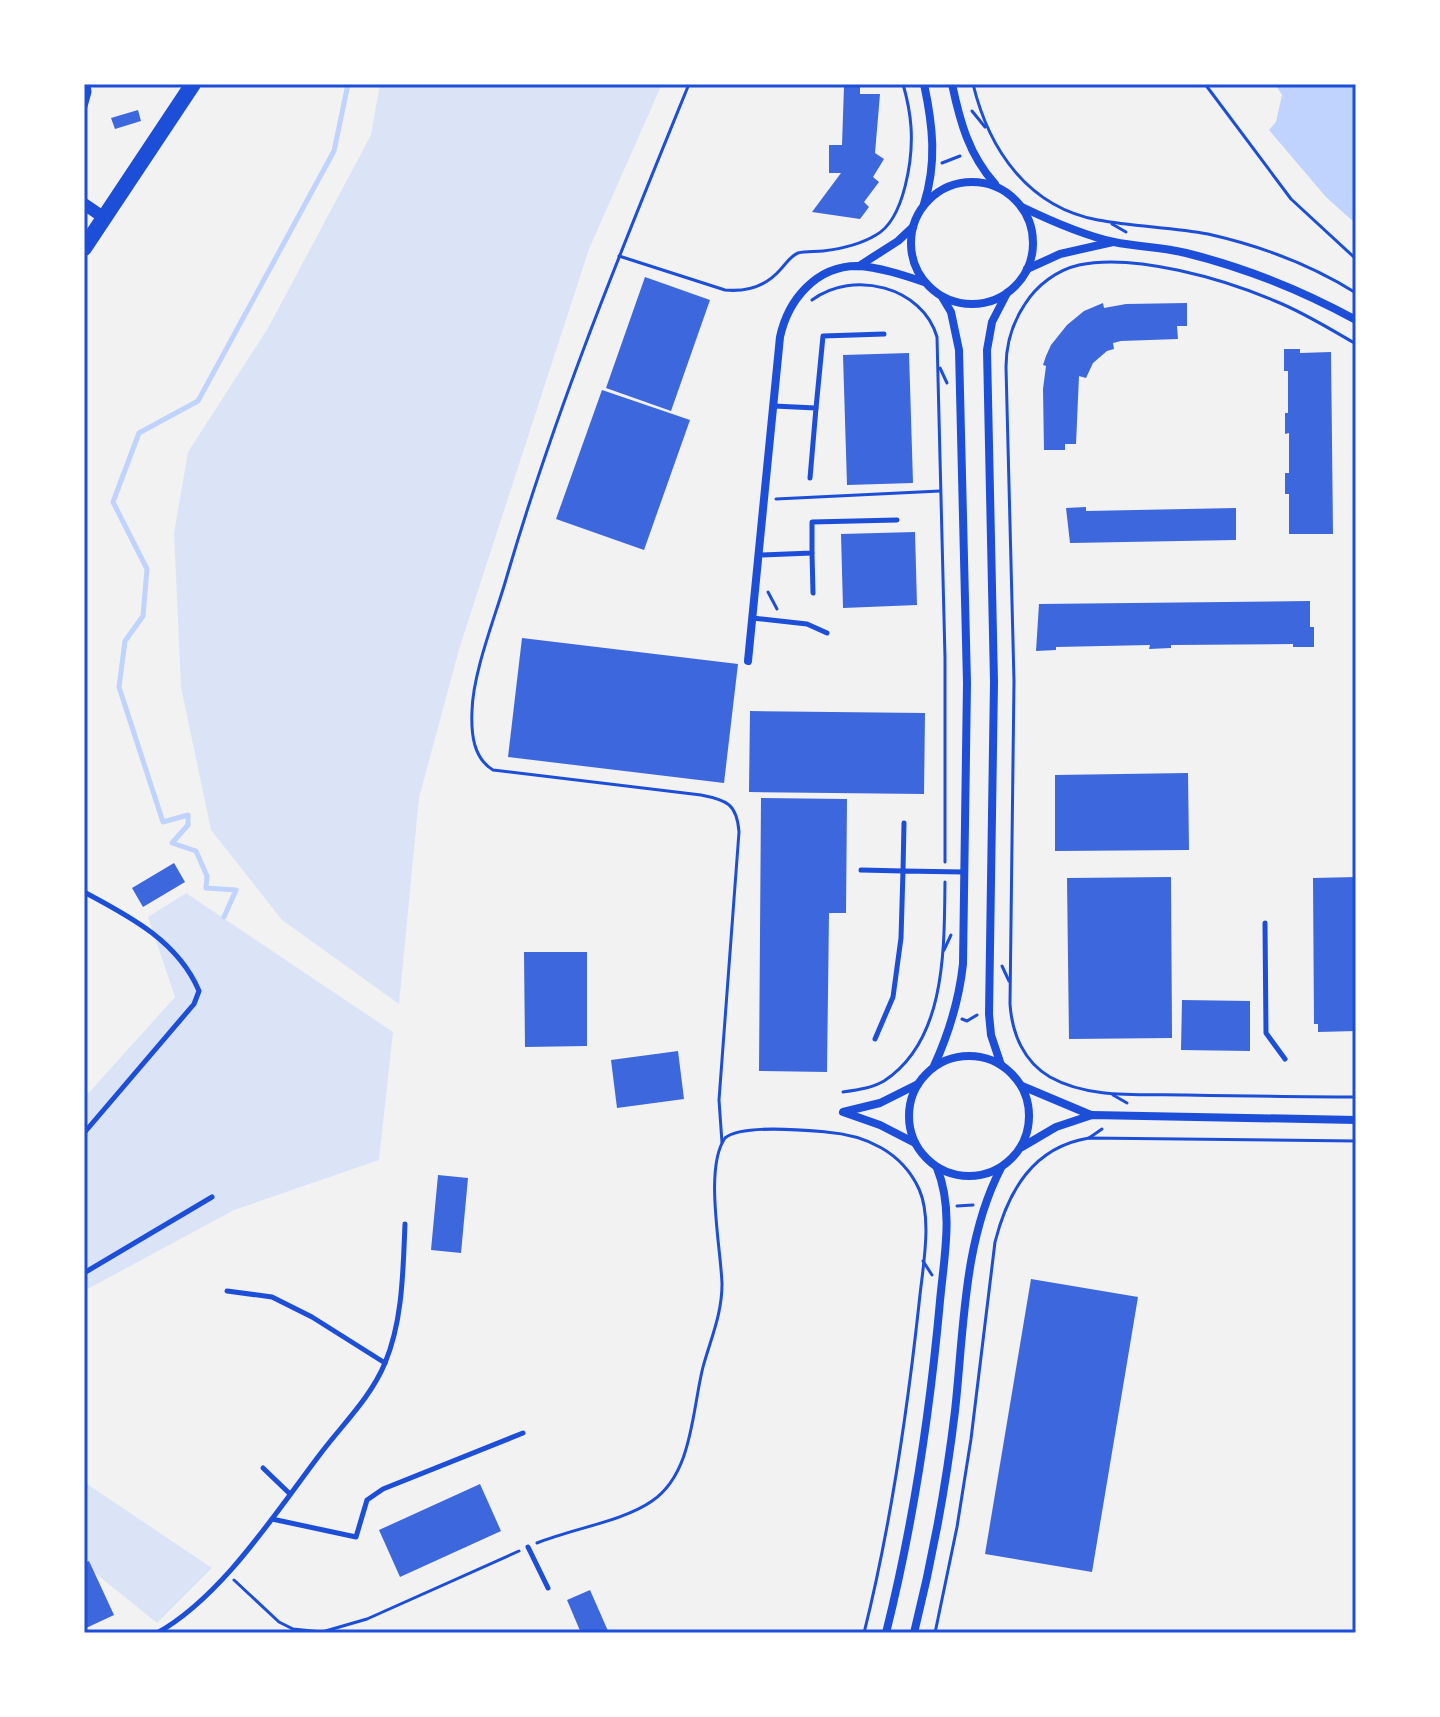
<svg xmlns="http://www.w3.org/2000/svg" width="1440" height="1717" font-family="Arial,sans-serif">
	<rect width="100%" height="100%" fill="#f2f2f2"/>
	<g fill="#dbe4f7">
		<path d="M380,84H662L589,249L460,646L419,798L399,1004L282,920L211,830L181,687L174,533L188,452L268,328L371,135Z"/>
		<path d="M186,893L393,1032L379,1160L234,1210L84,1291V1098L175,997L148,917Z"/>
		<path d="M84,1482L212,1568L157,1623L84,1564Z"/>
	</g>
	<path fill="#bfd3fe" d="M1275,84H1356V224L1326,197L1269,130L1276,122L1282,95Z"/>
	<g fill="none" stroke-linecap="round" stroke-linejoin="round">
		<path stroke="#bfd3fe" stroke-width="5" d="M224,917L236,890L206,888L207,876L196,851L172,843L188,825V815L163,822L119,687L125,641L143,616L147,569L113,502L139,433L198,401L334,151L348,84"/>
	</g>
	<g fill="#3d67dc">
		<path d="M844,86H860V94H880L875,153L884,159L873,177L879,182L864,202L869,207L860,219L812,212L841,173H829V145H842Z"/>
		<path d="M138,110L141,121L115,129L111,118Z"/>
		<path d="M645,277L710,300L671,411L606,388Z"/>
		<path d="M1103,303L1104,308L1126,304L1187,303V326H1177L1178,339L1121,341L1113,343L1114,349L1107,351L1093,363L1086,378L1079,376L1076,444H1065V450H1044L1043,389L1046,366L1043,365L1046,356L1051,345L1067,325L1084,311Z"/>
		<path d="M1284,349H1300V353L1331,352L1333,534H1289V494H1285V473H1289V433L1285,434V413H1288V371H1284Z"/>
		<path d="M909,353L913,483L847,485L843,355Z"/>
		<path d="M602,390L690,420L644,550L556,519Z"/>
		<path d="M1086,507V511L1236,508V540L1070,543L1066,508Z"/>
		<path d="M915,532L917,605L843,608L841,534Z"/>
		<path d="M1310,601V627H1314V647H1293V644L1171,645V648L1149,649L1150,645L1056,647V650L1036,651L1039,604Z"/>
		<path d="M522,638L738,664L724,783L508,757Z"/>
		<path d="M750,711L925,713L924,794L749,792Z"/>
		<path d="M1188,773L1189,850L1055,851V775Z"/>
		<path d="M761,798L847,799L846,913H829L827,1072L759,1071Z"/>
		<path d="M174,863L185,882L143,907L132,888Z"/>
		<path d="M1171,877L1172,1038L1069,1039L1067,878Z"/>
		<path d="M1356,877V1031L1318,1032V1024H1314L1313,878Z"/>
		<path d="M524,952H587V1046L525,1047Z"/>
		<path d="M1182,1000L1250,1001V1051L1181,1050Z"/>
		<path d="M678,1051L684,1099L617,1108L611,1060Z"/>
		<path d="M438,1175L468,1178L461,1253L431,1250Z"/>
		<path d="M1031,1279L1138,1297L1092,1572L985,1554Z"/>
		<path d="M480,1484L501,1531L400,1577L379,1530Z"/>
		<path d="M89,1561L114,1615L84,1629V1563Z"/>
		<path d="M590,1590L608,1631L602,1633H581L567,1600Z"/>
	</g>
	<g fill="none" stroke-linecap="round" stroke-linejoin="round">
		<g stroke="#1d4ed8" stroke-width="3">
			<path d="M689,84C623,246 556,408 507,576C496,615 473,671 472,711C471,733 473,758 493,770L701,795C727,800 737,804 739,832L719,1100L722,1143"/>
			<path d="M973,84C989,150 1028,207 1098,220C1135,227 1172,227 1208,234C1261,246 1310,264 1356,293"/>
			<path d="M1205,84L1291,199L1356,259"/>
			<path d="M972,111L985,127"/>
			<path d="M942,163L960,156"/>
			<path d="M1112,224L1126,232"/>
			<path d="M619,256L725,290C747,292 765,287 780,270C786,264 790,256 798,253C806,251 815,252 823,251C840,249 861,244 876,235C905,219 913,157 911,127C910,112 907,98 903,84"/>
			<path d="M812,300C853,269 923,287 937,337L945,658V862"/>
			<path d="M1356,344C1330,329 1303,312 1275,301C1224,279 1134,253 1079,265C1057,270 1037,285 1025,304C1013,322 1006,344 1006,367L1014,681L1010,1004C1012,1034 1024,1062 1050,1077C1089,1099 1140,1094 1183,1095C1241,1096 1298,1097 1356,1097"/>
			<path d="M940,368L947,383"/>
			<path d="M776,499L940,491"/>
			<path d="M768,592L777,609"/>
			<path d="M944,950L951,935"/>
			<path d="M1002,966L1009,981"/>
			<path d="M962,1019L967,1021L977,1015"/>
			<path d="M843,1092C857,1090 872,1088 884,1081C947,1040 944,947 945,882"/>
			<path d="M1113,1095L1127,1103"/>
			<path d="M1089,1138L1102,1129"/>
			<path d="M957,1206L973,1205"/>
			<path d="M923,1261L932,1275"/>
			<path d="M537,1543C571,1529 624,1521 652,1501C693,1473 692,1410 703,1367C711,1338 722,1314 722,1284C721,1248 704,1168 725,1138C742,1124 804,1130 826,1132C866,1135 902,1152 919,1189C933,1220 922,1271 919,1304C907,1414 891,1525 864,1633"/>
			<path d="M234,1580L279,1622L293,1629L322,1632L367,1619L519,1551"/>
			<path d="M935,1633L957,1527L971,1439L995,1242C1008,1191 1033,1147 1089,1138L1356,1141"/>
		</g>
		<g stroke="#1d4ed8" stroke-width="5">
			<path d="M84,110L89,92L88,84"/>
			<path d="M774,406L816,408L810,478"/>
			<path d="M816,408L823,336L884,334"/>
			<path d="M812,553L813,593"/>
			<path d="M759,555L812,553V522L897,520"/>
			<path d="M752,618L807,624L827,633"/>
			<path d="M861,870L903,871L904,823"/>
			<path d="M84,892C129,916 178,941 199,991L194,1004L84,1133"/>
			<path d="M1265,923L1266,1033L1285,1059"/>
			<path d="M875,1039L893,997L901,938L903,871L964,872"/>
			<path d="M84,1273L212,1197"/>
			<path d="M227,1291L272,1297L312,1317L385,1363"/>
			<path d="M263,1468L290,1494"/>
			<path d="M272,1519L356,1537L367,1500L383,1489L523,1433"/>
			<path d="M528,1547L548,1588"/>
			<path d="M157,1633C222,1597 276,1512 321,1453C343,1424 371,1397 385,1363C403,1320 403,1269 405,1224"/>
		</g>
		<g stroke="#1d4ed8" stroke-width="8">
			<path d="M924,84C933,126 937,163 924,204"/>
			<path d="M952,84C960,122 969,155 995,184"/>
			<circle cx="972" cy="243" r="61"/>
			<path d="M1022,207C1051,221 1082,235 1114,242C1138,247 1162,247 1186,253C1247,268 1301,290 1356,320"/>
			<path d="M859,266L898,241L913,227"/>
			<path d="M1027,269L1060,254L1113,242"/>
			<path d="M748,661L780,337C788,300 816,266 857,266C879,267 903,275 924,282"/>
			<circle cx="969" cy="1116" r="60"/>
			<path d="M1001,1065L991,1035L989,1014L994,682L987,350L992,322L1007,293"/>
			<path d="M934,1066C949,1033 959,1001 963,964L967,683L959,350L951,312L942,297"/>
			<path d="M1022,1086L1091,1115"/>
			<path d="M915,1143L880,1125L843,1112L880,1103L918,1084"/>
			<path d="M1022,1147L1056,1127L1092,1115L1356,1120"/>
			<path d="M886,1633C913,1525 930,1412 940,1301C944,1257 954,1210 937,1168"/>
			<path d="M914,1633C932,1561 946,1486 955,1411C964,1330 963,1241 1001,1168"/>
		</g>
		<path stroke="#1d4ed8" stroke-width="12" d="M84,204L103,217"/>
		<path stroke="#1d4ed8" stroke-width="16" d="M84,248L193,84"/>
	</g>
	<rect width="1440" height="1717" fill="none" stroke="#ffffff" stroke-width="172"/>
	<rect x="86" y="86" width="1268" height="1545" fill="none" stroke="#1d4ed8" stroke-width="3"/>
</svg>
